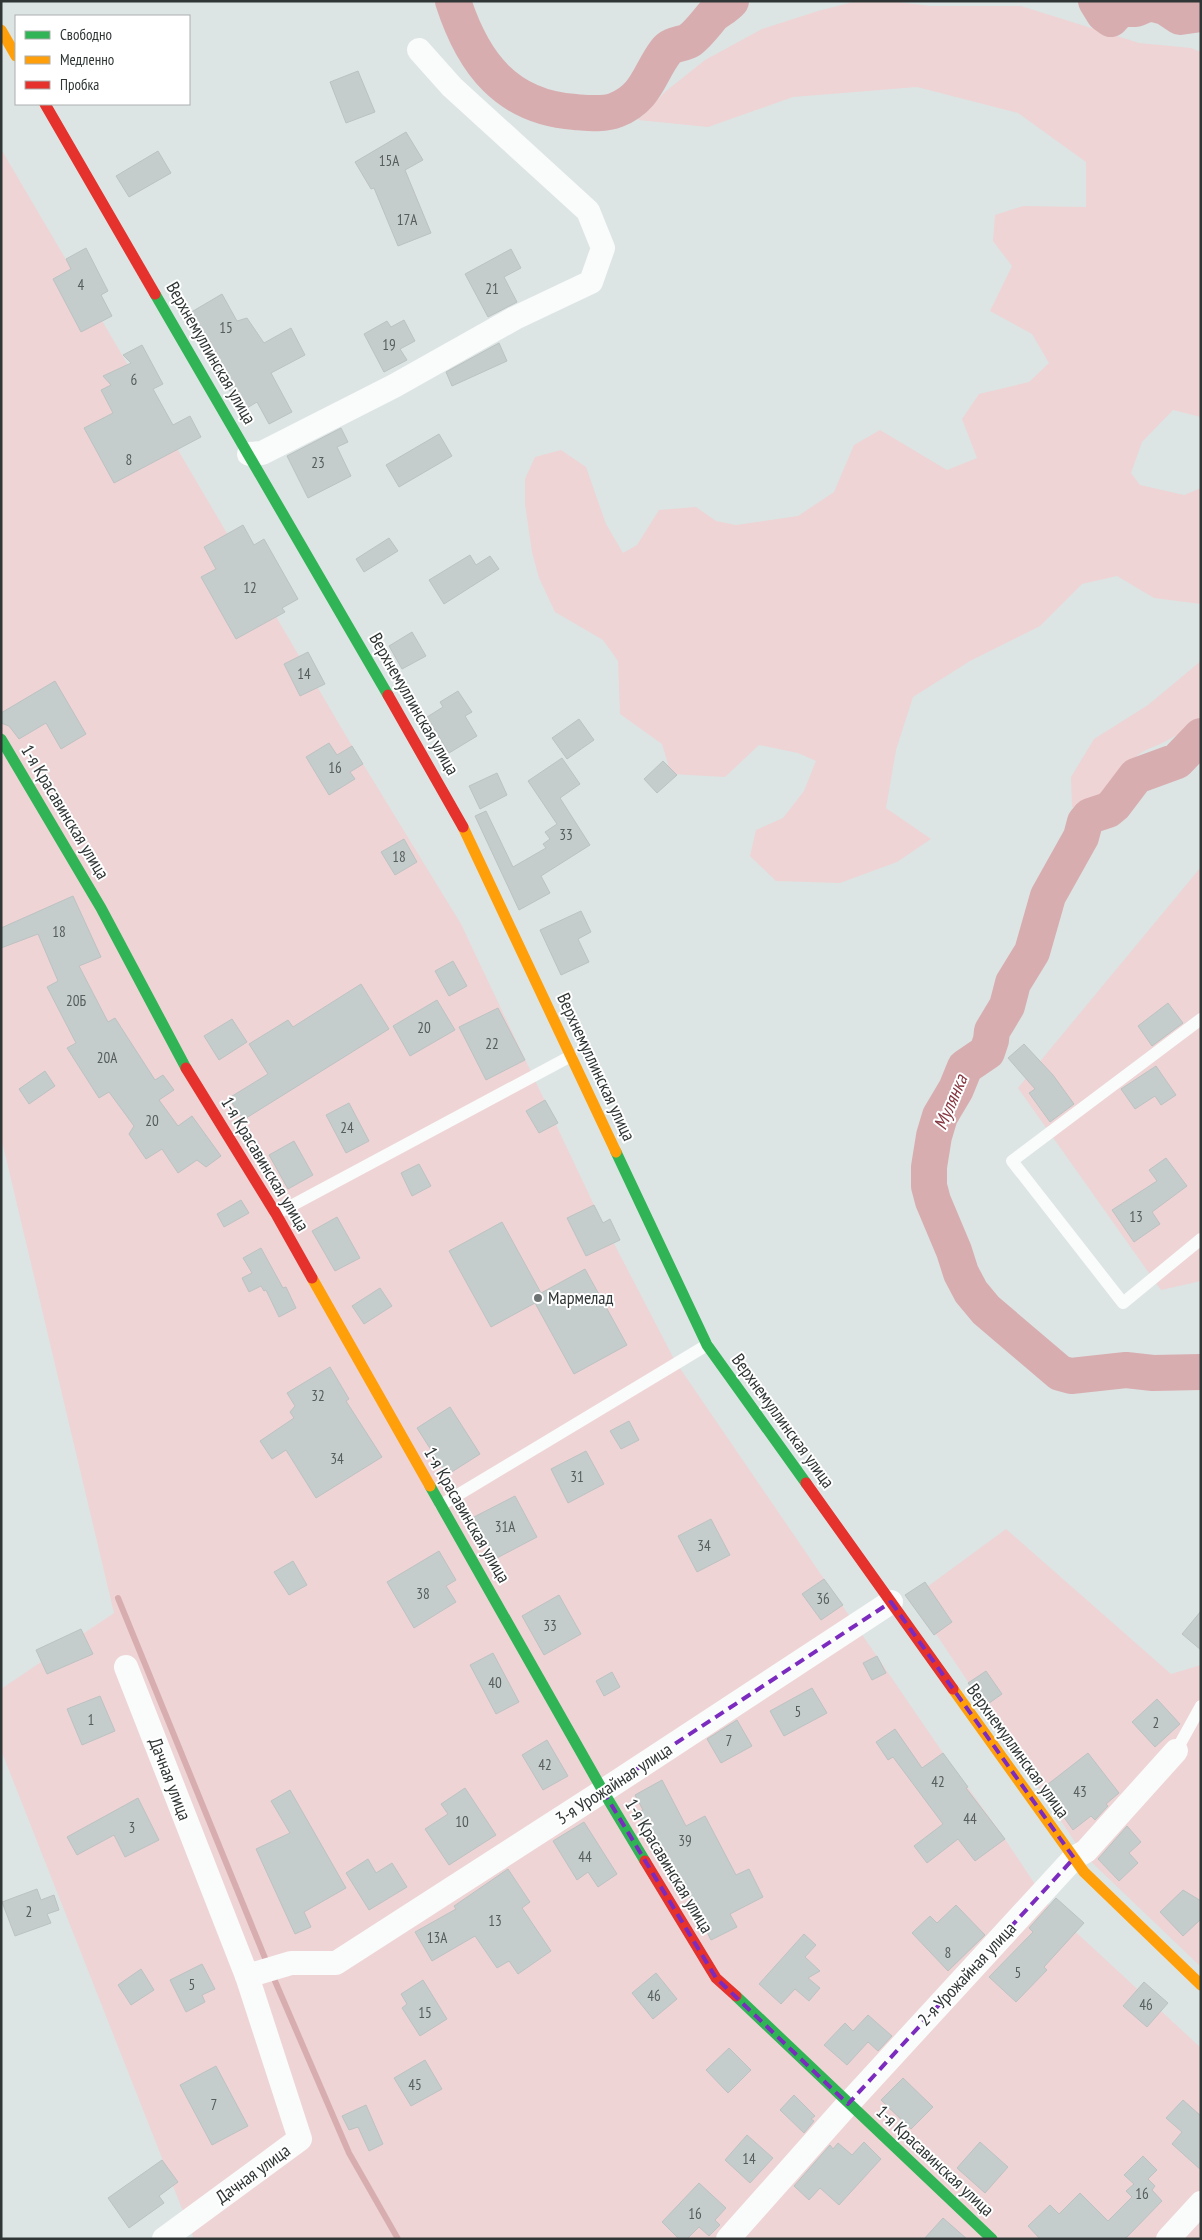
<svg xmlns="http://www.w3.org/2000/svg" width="1202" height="2240" font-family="'PT Sans Narrow',sans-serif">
	<rect width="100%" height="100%" fill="#dce5e4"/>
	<g fill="#eed4d5">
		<path d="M857,1H890L930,6H1021L1139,43L1191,48L1201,52V417L1173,410L1142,442L1131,473L1140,485L1184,495L1201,488V604L1154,598L1117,576L1082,584L1040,626L970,661L913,697L896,750L886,808L931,839L897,862L840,883L776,881L750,856L756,830L783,818L804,791L816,761L798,753L759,745L725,777L671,774L662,744L620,714L618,661L603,640L555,612L539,578L532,552L525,504V479L535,457L561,450L586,467L606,524L623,553L637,545L659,510L696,507L716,521L736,525L798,516L834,492L854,445L880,430L947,470L977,458L962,419L979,394L1029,382L1049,363L1032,334L990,311L1012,266L993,241L995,215L1023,206L1086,207V162L1018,113L917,87L793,97L708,127L638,120L666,91L705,60L762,29L818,11Z"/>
		<path d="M1,149L352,746L461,924L594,1205L675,1361L943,1753L1005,1839L1052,1910L1201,2048V2239H194L1,1750V1689L114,1613L1,1137Z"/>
		<path d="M1201,661V723C1188,728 1178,735 1166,741C1158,746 1145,749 1138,755C1117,776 1111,822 1072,807L1071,777L1094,739L1148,705Z"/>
		<path d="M1201,867V1281L1161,1290L1018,1088Z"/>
		<path d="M1006,1529L1171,1674L1201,1665V1967L1083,1854L912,1598Z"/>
	</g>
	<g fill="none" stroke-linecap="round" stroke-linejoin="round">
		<g stroke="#d8adb0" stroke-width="6">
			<path d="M118,1598L267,1963"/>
			<path d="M275,1981L349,2153L398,2239"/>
		</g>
		<g stroke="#d8adb0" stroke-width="36">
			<path d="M453,1C473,63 506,107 575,112C588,113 604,115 616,110C647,98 649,73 666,51C672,43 682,45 690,40C699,33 706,23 713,15C719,10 726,7 731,1"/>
			<path d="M1096,1L1104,14L1111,19L1120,9H1136L1150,3L1165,7L1180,17L1201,14"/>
			<path d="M1201,736L1177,761L1136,776L1114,805L1108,810L1090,816L1085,822L1081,837L1048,896L1032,952L1013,983L1007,1006L992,1031L991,1040L987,1052L965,1067L956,1089L940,1116L934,1136L929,1167V1186L933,1201L954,1251L961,1273L971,1292L986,1310L1060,1373L1071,1376L1126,1370L1153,1373L1201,1372"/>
		</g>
	</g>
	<g fill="#c5cccc" stroke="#bcc2c2">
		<path d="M358,71L375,112L346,123L330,82Z"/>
		<path d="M406,132L423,160L405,170L431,233L398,246L374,188L371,189L355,162Z"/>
		<path d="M158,151L171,173L129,197L116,176Z"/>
		<path d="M86,248L108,291L101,295L112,316L81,332L53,279L71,269L66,259Z"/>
		<path d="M511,249L521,268L504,277L517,302L488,317L465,274Z"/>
		<path d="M222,294L237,321L247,318L264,343L291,328L305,355L271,373L292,412L269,424L257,402L242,411L217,369L222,366L188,314Z"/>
		<path d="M404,320L415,341L400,349L407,360L384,372L364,334L387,321L391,327Z"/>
		<path d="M499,343L507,361L452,386L446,372Z"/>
		<path d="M142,345L163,384L153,389L173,425L190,416L201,437L114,483L84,428L113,413L101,390L111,385L103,376L131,363L123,355Z"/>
		<path d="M341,428L348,442L337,447L351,476L308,498L287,456Z"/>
		<path d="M439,434L452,456L399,487L386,465Z"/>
		<path d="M243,525L254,545L264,539L298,599L282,608L285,612L236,639L201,577L216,569L204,547Z"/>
		<path d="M389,538L398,551L364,572L356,559Z"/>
		<path d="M470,555L476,565L490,556L499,569L444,604L429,580Z"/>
		<path d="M412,632L426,656L402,669L389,646Z"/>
		<path d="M308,652L325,684L300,696L284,664Z"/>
		<path d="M55,681L86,734L61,749L46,723L19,739L9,726L1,723V713Z"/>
		<path d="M458,691L472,712L465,716L477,736L449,753L427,717L443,707L440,702Z"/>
		<path d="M579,719L594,740L567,759L552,738Z"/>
		<path d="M329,743L337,755L352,746L363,764L350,772L355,779L329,795L306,757Z"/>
		<path d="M562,758L580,784L560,798L590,845L541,876L550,893L519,910L475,816L486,811L513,867L546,848L543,844L550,839L545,832L557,824L528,781Z"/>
		<path d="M663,761L677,775L657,793L644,779Z"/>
		<path d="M497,773L507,795L480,809L469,786Z"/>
		<path d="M404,839L417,862L395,875L381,852Z"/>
		<path d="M73,896L101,957L79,966L108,1022L115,1018L155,1080L163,1075L174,1090L159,1100L178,1126L192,1116L221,1156L206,1167L197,1160L178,1173L162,1149L146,1159L129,1134L134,1126L109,1092L99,1098L67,1048L76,1043L47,987L58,981L38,934L1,948V928Z"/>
		<path d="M581,911L591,932L578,939L589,962L561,975L540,930Z"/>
		<path d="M453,961L467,986L449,996L435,971Z"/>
		<path d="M361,984L389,1029L243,1120L229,1098L268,1074L249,1044L288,1020L293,1027Z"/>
		<path d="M437,1000L455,1030L410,1056L393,1026Z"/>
		<path d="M1168,1003L1183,1023L1152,1046L1138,1026Z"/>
		<path d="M498,1008L525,1060L486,1080L459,1027Z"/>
		<path d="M232,1019L247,1042L219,1060L204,1036Z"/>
		<path d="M1024,1044L1053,1075L1074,1104L1050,1122L1029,1093L1035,1089L1008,1058Z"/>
		<path d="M1156,1066L1176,1095L1161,1105L1155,1096L1135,1109L1121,1089Z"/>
		<path d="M45,1071L55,1086L29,1104L19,1089Z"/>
		<path d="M545,1100L558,1123L539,1133L526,1111Z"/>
		<path d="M349,1103L369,1141L346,1153L326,1115Z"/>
		<path d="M294,1141L313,1175L288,1189L269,1155Z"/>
		<path d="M1166,1158L1187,1186L1152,1212L1160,1224L1134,1242L1112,1210L1157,1181L1149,1170Z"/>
		<path d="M419,1164L431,1186L412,1196L401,1173Z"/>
		<path d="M241,1200L249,1213L224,1227L217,1214Z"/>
		<path d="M594,1205L603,1223L610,1219L620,1240L586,1256L567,1218Z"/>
		<path d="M337,1217L360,1258L335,1271L312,1231Z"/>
		<path d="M502,1222L541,1293L585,1269L627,1345L574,1374L535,1303L491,1327L449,1251Z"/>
		<path d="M261,1248L283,1288L286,1287L296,1308L279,1317L266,1290L264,1291L261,1286L249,1292L242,1278L252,1273L243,1258Z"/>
		<path d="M380,1288L392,1306L364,1324L352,1306Z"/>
		<path d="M330,1367L349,1399L346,1401L382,1457L316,1498L286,1450L272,1459L260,1441L294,1418L290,1412L295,1406L287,1393Z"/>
		<path d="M450,1407L480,1454L447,1475L417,1428Z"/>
		<path d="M629,1421L639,1440L621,1449L610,1431Z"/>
		<path d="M586,1451L604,1484L568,1503L551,1469Z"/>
		<path d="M515,1496L537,1537L495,1559L474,1517Z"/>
		<path d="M711,1519L730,1555L697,1572L678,1536Z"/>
		<path d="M439,1551L456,1580L446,1586L456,1602L414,1628L387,1582Z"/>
		<path d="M293,1561L307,1585L289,1595L274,1572Z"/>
		<path d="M824,1579L843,1605L821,1620L802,1594Z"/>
		<path d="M925,1582L952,1622L934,1635L905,1595Z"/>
		<path d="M559,1595L581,1634L544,1655L522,1616Z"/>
		<path d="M1201,1611V1650L1182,1634Z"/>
		<path d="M81,1629L93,1654L47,1674L36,1650Z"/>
		<path d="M493,1653L519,1702L496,1714L470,1665Z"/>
		<path d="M877,1656L886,1673L872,1680L863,1663Z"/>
		<path d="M986,1671L1002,1694L985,1706L968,1683Z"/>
		<path d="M612,1672L620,1687L604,1696L596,1681Z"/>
		<path d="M812,1688L827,1713L784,1736L770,1711Z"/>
		<path d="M100,1696L115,1731L82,1745L67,1709Z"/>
		<path d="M1157,1699L1180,1724L1155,1747L1132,1722Z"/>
		<path d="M737,1720L752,1746L721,1763L707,1739Z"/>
		<path d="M895,1729L922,1768L943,1753L968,1787L966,1788L1005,1839L975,1861L958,1839L927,1863L914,1846L943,1824L893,1757L888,1760L876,1742Z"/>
		<path d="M547,1740L568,1776L543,1790L522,1755Z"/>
		<path d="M1088,1753L1119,1793L1106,1804L1108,1806L1095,1820L1091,1816L1073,1830L1043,1788Z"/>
		<path d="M662,1780L686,1826L705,1816L736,1875L749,1869L763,1897L730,1914L737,1927L711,1940L680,1879L676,1881L637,1813L643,1810L635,1795Z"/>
		<path d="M465,1788L496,1835L449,1865L425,1829L448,1814L441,1804Z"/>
		<path d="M290,1790L346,1888L304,1912L311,1927L295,1934L256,1849L290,1833L271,1801Z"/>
		<path d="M138,1798L159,1840L125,1857L114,1835L77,1855L67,1837Z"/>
		<path d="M584,1822L617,1874L598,1887L588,1872L577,1880L553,1841Z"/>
		<path d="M1127,1826L1141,1842L1129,1853L1138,1863L1119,1881L1098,1859Z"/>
		<path d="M368,1859L376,1873L392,1863L407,1887L369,1910L346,1873Z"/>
		<path d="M508,1869L530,1902L522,1908L551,1951L518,1974L509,1961L497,1968L475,1936L432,1961L415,1932L456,1909L454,1906Z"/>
		<path d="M37,1889L41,1900L54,1895L59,1910L47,1914L51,1923L15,1936L2,1902Z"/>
		<path d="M1183,1890L1201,1901V1919L1183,1936L1160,1912Z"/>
		<path d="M1056,1898L1084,1923L1044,1967L1047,1970L1016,2002L989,1977L1033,1932L1029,1928Z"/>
		<path d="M956,1905L985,1935L948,1971L912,1933L930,1916L937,1923Z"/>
		<path d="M804,1934L816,1945L805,1957L820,1971L808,1978L820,1988L809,2001L795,1989L781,2004L759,1984Z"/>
		<path d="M202,1964L215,1989L202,1995L205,2002L186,2012L170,1980Z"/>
		<path d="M141,1969L154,1990L131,2005L118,1985Z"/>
		<path d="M656,1973L677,1999L653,2019L632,1993Z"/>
		<path d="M423,1980L447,2019L420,2036L402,2008L407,2004L401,1994Z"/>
		<path d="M1144,1982L1168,2003L1147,2027L1123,2006Z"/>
		<path d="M868,2015L892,2036L878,2051L868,2042L847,2065L824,2045L845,2023L853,2031Z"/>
		<path d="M729,2048L751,2070L728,2093L706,2070Z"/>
		<path d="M425,2060L442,2089L411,2106L394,2078Z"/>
		<path d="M216,2066L248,2126L212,2145L180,2085Z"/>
		<path d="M903,2078L933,2107L911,2129L881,2100Z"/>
		<path d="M794,2095L815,2116L811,2119L814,2121L804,2133L780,2110Z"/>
		<path d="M1183,2100L1201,2116V2170L1172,2144L1182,2132L1166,2118Z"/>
		<path d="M366,2105L383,2144L369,2151L358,2127L349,2130L342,2116Z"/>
		<path d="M747,2135L773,2158L750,2183L725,2160Z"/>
		<path d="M864,2142L881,2159L839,2205L820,2188L809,2200L794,2186L830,2145L833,2149L838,2143L852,2155Z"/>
		<path d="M980,2142L1008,2167L985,2193L957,2168Z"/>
		<path d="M1143,2156L1157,2170L1148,2179L1155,2186L1152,2190L1162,2201L1125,2239H1040L1028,2226L1050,2205L1059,2214L1080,2193L1108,2221L1132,2197L1126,2191L1134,2184L1124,2175Z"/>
		<path d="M162,2160L178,2182L159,2196L164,2203L129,2228L108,2198Z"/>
		<path d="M699,2183L726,2208L715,2220L720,2225L709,2236L699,2227L687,2239H679L662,2222Z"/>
		<path d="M943,2218L967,2239H924Z"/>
	</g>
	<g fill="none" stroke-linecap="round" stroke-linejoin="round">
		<g stroke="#fafbfb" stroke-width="12">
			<path d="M1201,1019L1012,1161L1123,1303L1201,1239"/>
			<path d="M276,1214L571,1056"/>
			<path d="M441,1505L707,1345"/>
			<path d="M1176,1751L1201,1706"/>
		</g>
		<g stroke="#fafbfb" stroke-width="24">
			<path d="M249,454L262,453L394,386L515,318L591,282L603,248L588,211L452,87L419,50"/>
			<path d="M126,1667L247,1976L291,1963H336L603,1791L891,1602"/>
			<path d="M164,2239L300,2139L247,1976"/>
			<path d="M728,2239L848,2104L1074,1858L1086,1851L1176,1751"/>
			<path d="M1168,2239L1201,2203"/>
		</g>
		<g stroke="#30b455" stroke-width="11">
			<path d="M155,294L388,695"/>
			<path d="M1,739L101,908L186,1068"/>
			<path d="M616,1152L707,1345L806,1483"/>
			<path d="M430,1486L603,1791L645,1861"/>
			<path d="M736,1996L992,2239"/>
		</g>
		<g stroke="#ff9f0a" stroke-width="11">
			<path d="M1,30L16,56"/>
			<path d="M463,827L616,1152"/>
			<path d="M312,1278L430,1486"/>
			<path d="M953,1689L1084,1872L1201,1985"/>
		</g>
		<g stroke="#e5322d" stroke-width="11">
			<path d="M45,104L155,294"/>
			<path d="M388,695L463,827"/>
			<path d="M186,1068L276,1214L312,1278"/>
			<path d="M806,1483L953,1689"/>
			<path d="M645,1861L716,1978L736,1996"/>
		</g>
	</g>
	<path fill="none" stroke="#7b2cbf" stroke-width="4" stroke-dasharray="10 6" stroke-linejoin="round" d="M891,1602L1074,1858L848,2104L716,1978L603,1791Z"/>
	<circle fill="#6c7372" stroke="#fff" stroke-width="2" cx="538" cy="1298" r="5"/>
	<g text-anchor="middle" stroke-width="4" stroke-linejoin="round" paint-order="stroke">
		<g font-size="15" fill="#565d5c">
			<text x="389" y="166">15А</text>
			<text x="407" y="225">17А</text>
			<text x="81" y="290">4</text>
			<text x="492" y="294">21</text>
			<text x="226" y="333">15</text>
			<text x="389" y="350">19</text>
			<text x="134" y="385">6</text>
			<text x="129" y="465">8</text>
			<text x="318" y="468">23</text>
			<text x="250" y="593">12</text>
			<text x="304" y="679">14</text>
			<text x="335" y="773">16</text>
			<text x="566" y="840">33</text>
			<text x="399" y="862">18</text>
			<text x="59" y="937">18</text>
			<text x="76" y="1006">20Б</text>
			<text x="424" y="1033">20</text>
			<text x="492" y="1049">22</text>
			<text x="107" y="1063">20А</text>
			<text x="152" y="1126">20</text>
			<text x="347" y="1133">24</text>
			<text x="1136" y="1222">13</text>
			<text x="318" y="1401">32</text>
			<text x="337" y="1464">34</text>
			<text x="577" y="1482">31</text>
			<text x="505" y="1532">31А</text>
			<text x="704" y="1551">34</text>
			<text x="423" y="1599">38</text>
			<text x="823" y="1604">36</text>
			<text x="550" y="1631">33</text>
			<text x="495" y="1688">40</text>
			<text x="798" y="1717">5</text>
			<text x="91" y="1725">1</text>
			<text x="1156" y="1728">2</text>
			<text x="729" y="1746">7</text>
			<text x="545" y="1770">42</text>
			<text x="938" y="1787">42</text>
			<text x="1080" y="1797">43</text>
			<text x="970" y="1824">44</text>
			<text x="462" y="1827">10</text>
			<text x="132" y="1833">3</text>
			<text x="685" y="1846">39</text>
			<text x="585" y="1862">44</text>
			<text x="29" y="1917">2</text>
			<text x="495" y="1926">13</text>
			<text x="437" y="1943">13А</text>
			<text x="948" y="1958">8</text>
			<text x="1018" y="1978">5</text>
			<text x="192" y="1990">5</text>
			<text x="654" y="2001">46</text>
			<text x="1146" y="2010">46</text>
			<text x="425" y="2018">15</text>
			<text x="415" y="2090">45</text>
			<text x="214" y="2110">7</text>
			<text x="749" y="2164">14</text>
			<text x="1142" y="2199">16</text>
			<text x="695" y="2219">16</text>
		</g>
		<g font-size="18" fill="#2f3635" stroke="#fff">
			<text transform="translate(211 353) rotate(60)" y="6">Верхнемуллинская улица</text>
			<text transform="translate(414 704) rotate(60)" y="6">Верхнемуллинская улица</text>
			<text transform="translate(65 812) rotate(59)" y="6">1-я Красавинская улица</text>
			<text transform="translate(596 1067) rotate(65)" y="6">Верхнемуллинская улица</text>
			<text transform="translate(265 1164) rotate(59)" y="6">1-я Красавинская улица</text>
			<text transform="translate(783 1421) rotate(54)" y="6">Верхнемуллинская улица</text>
			<text transform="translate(467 1515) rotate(60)" y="6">1-я Красавинская улица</text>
			<text transform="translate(1018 1751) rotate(54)" y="6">Верхнемуллинская улица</text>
			<text transform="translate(170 1779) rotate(69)" y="6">Дачная улица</text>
			<text transform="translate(614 1784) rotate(-33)" y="6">3-я Урожайная улица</text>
			<text transform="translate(669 1866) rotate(59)" y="6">1-я Красавинская улица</text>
			<text transform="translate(967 1974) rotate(-47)" y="6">2-я Урожайная улица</text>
			<text transform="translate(935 2161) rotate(43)" y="6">1-я Красавинская улица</text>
			<text transform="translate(253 2174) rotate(-36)" y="6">Дачная улица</text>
		</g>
		<g font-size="18" fill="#2f3635" stroke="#fff" text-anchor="start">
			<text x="548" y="1304">Мармелад</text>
		</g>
		<g font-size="19" font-style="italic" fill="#863741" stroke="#fff">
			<text transform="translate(950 1102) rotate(-67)" y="7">Мулянка</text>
		</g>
	</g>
	<rect width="1202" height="2240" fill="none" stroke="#2f3635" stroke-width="5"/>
	<rect x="15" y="15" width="175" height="90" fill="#ffffff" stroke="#acafae"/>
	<rect x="25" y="31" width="25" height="8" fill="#30b455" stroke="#acafae"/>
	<text x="60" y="40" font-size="15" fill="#2f3635">Свободно</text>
	<rect x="25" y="56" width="25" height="8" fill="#ff9f0a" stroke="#acafae"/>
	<text x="60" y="65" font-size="15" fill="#2f3635">Медленно</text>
	<rect x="25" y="81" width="25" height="8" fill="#e5322d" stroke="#acafae"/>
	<text x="60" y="90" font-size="15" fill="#2f3635">Пробка</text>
</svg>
